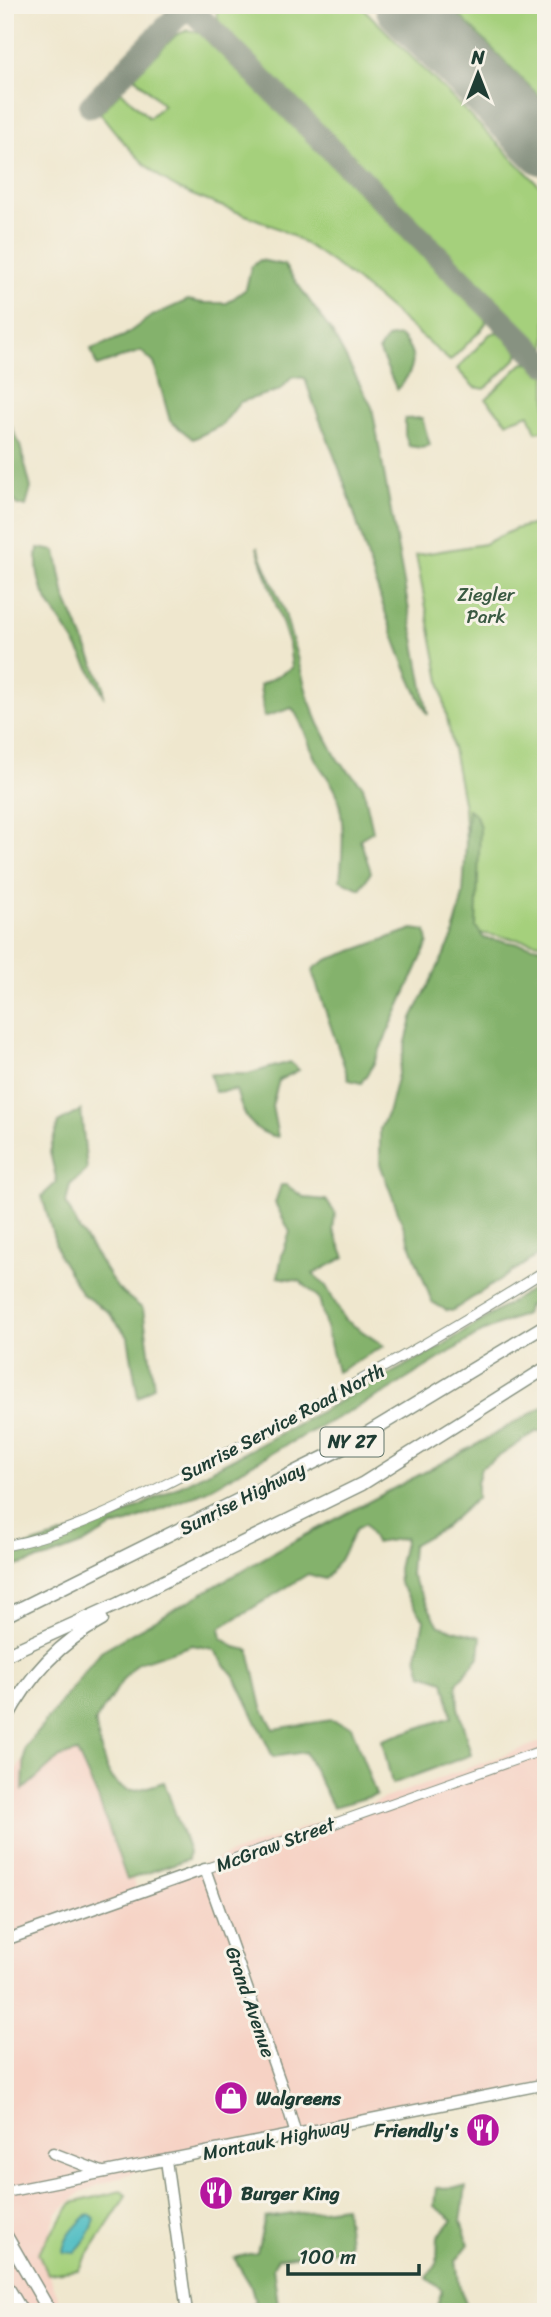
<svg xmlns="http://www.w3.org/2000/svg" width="551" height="2317" font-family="Sriracha,sans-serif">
	<rect width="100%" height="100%" fill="#f7f3e8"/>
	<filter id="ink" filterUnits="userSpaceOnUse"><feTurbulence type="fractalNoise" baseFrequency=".0143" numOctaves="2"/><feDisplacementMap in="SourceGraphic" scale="14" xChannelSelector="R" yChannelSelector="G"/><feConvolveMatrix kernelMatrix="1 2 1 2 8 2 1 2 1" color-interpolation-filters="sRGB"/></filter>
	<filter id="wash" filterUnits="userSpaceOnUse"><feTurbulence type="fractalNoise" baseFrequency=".00686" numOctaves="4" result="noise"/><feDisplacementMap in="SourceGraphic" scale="28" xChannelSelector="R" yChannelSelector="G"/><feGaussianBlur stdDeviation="1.57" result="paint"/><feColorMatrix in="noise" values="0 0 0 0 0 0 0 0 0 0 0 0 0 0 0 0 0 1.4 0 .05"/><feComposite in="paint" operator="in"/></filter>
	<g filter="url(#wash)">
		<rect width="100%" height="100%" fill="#efe7ce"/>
		<path fill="#f6d2c4" d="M68,1707L136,1888L546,1740V2084L166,2160L83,2191L56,2214L42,2260L65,2312H5V1782Z"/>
		<g fill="#a5d07c" stroke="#628658" stroke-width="2">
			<path d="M218,5H360L546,192V353L219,24L216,10Z"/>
			<path d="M449,5H546V103Z"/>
			<path d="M188,30L203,34L484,314L486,323L481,330L450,361C403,321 356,276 304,243C266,218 222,209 181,190C152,177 119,138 100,113L121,91L149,118L163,105L134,76L176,35Z"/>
			<path d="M497,332C508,335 514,343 519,354L516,359L485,389L474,387L457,369L490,334Z"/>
			<path d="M527,363L536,365L546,375V430L536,432L529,414L507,422L486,399L522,364Z"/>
			<path d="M535,524L546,525V944L454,929L463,898L467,864L464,807L416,555L484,544L515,529Z"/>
			<path d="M121,2191L127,2195L78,2270L48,2274L38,2253L72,2203Z"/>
		</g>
		<g fill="#84b26c" stroke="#527850" stroke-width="2">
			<path d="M260,260L284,265L333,334L372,407L428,715C392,649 370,561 346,488C334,451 316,415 305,378L292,377L280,390L240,402L222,425L193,439L170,421L154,363L141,351L97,366L91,349L124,336L150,317L188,300L203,303H227L246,289L251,267Z"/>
			<path d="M400,336C420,355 414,371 397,390L379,350L387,338Z"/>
			<path d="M5,413L20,445L31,488L26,506H19L5,490Z"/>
			<path d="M422,418L430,445L422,448L409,446L405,435V419Z"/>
			<path d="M257,547L284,610L309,700L319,724L338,760L363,786L373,831L360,839L371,872L360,889L340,880C343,852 345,821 337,794C332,781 320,769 314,756C307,740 303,722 292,708L264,717L260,685L292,668L289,644Z"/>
			<path d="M38,548L56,551L65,597L104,687V695C93,676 83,656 71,637C52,606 32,589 38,548Z"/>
			<path d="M468,809L476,815L480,828L476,927L484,938L546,948V1250L452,1311L446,1310L432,1302L380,1164V1129L389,1110L412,1018L453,937L463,894Z"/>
			<path d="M413,929L426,931L428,943L373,1065L361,1083L349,1080L313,974L314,968L327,960Z"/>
			<path d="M290,1062L299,1070L279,1080L272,1106L278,1137C250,1132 243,1114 236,1090L215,1092L210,1074H248Z"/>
			<path d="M81,1110L87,1170L70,1185L66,1203L80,1231L118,1289L143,1309L154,1386L138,1398L128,1337L108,1312L82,1294L59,1256L42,1196L57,1182L50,1152L58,1123Z"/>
			<path d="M281,1185H286L305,1198L326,1200L335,1213L333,1230L345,1257L313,1274L326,1286L344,1319L384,1346L337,1372L319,1298L300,1281L278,1277L282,1255L290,1232L275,1203Z"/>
			<path d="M546,1280V1300L528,1306L525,1314L482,1332L386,1392L282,1447L205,1491L128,1523L112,1527L83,1544L49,1557L5,1569V1553L119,1517L242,1454L440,1347Z"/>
			<path d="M546,1405V1430L536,1432L481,1468L477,1483V1498L445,1527L412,1545L410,1574L439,1626L481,1637L479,1657L457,1683L458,1707L471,1755L392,1784L382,1740L452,1717L444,1681L422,1674L417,1656L424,1620L399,1583L398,1569L405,1538L375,1543L365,1524L356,1529L340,1560L325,1579L308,1574L220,1628L222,1638L235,1647L249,1650L262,1708L274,1729L331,1720L351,1726L376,1795L333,1807L305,1752L273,1757L236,1679L213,1649L192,1645L138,1663L124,1678L95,1722C100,1743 103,1788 132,1790C141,1791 155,1784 164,1782L189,1852L188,1859L127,1880L98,1798L77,1752L60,1757L23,1790L25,1748L101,1651L287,1545L472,1447Z"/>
			<path d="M466,2187L461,2221L469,2244L456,2261L460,2290L470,2312H435L442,2290L427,2278L437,2263L438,2236L453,2220L434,2206L436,2188Z"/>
			<path d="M345,2207L349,2244L346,2249L278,2258L273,2267L279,2312H244L255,2301L251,2286L234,2258L257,2252L265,2218Z"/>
		</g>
		<path fill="#4dbcc2" stroke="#367c7b" stroke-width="2" d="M91,2215L95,2219C92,2231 83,2244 74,2253L63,2252C64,2237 76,2226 86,2216Z"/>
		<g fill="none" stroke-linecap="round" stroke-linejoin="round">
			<g stroke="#879281" stroke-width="24">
				<path d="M187,5L546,364"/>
				<path d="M91,106L188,5"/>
			</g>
			<path stroke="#879281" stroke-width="60" d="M405,5L546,146"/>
		</g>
	</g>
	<g filter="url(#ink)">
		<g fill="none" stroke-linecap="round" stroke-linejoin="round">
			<g stroke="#879281" stroke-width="11">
				<g id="tertiary">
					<path d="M5,1546C84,1531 155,1489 226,1453C335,1396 442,1336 546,1270"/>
					<path d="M205,1869L546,1749"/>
				</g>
			</g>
			<g stroke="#879281" stroke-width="13">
				<g id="secondary">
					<path d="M5,1940L205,1869L283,2090L296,2135"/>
					<path d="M166,2160L187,2312"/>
				</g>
			</g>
			<g stroke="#879281" stroke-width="13">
				<g id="primary">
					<path d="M53,2153L102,2172"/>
					<path d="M5,2192L546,2084"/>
				</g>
			</g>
			<g stroke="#879281" stroke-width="15">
				<g id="trunk">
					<path d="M5,2234L50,2312"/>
					<path d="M5,2283L22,2312"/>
				</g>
			</g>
			<g stroke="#879281" stroke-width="15">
				<g id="motorway">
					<path d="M5,1616L341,1449L546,1325"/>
					<path d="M5,1655L118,1604L362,1484L546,1368"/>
					<path d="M5,1721C28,1677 58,1643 102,1620"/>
				</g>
			</g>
			<use href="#tertiary" stroke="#fff" stroke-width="9"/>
			<use href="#secondary" stroke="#fff" stroke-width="10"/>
			<use href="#primary" stroke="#fff" stroke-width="10"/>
			<use href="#trunk" stroke="#fff" stroke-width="12"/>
			<use href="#motorway" stroke="#fff" stroke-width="12"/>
		</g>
	</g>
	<defs>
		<g id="shop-disc" transform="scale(1.75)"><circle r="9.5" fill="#b5179e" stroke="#f7f3e8"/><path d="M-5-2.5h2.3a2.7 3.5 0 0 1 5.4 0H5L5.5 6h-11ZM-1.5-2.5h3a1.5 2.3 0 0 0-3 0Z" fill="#fff"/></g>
		<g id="restaurant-disc" transform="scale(1.75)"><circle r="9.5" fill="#b5179e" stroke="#f7f3e8"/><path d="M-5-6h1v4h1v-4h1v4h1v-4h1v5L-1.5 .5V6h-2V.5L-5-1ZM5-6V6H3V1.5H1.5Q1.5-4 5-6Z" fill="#fff"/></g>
	</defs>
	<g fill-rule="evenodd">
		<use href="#shop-disc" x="231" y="2098"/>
		<use href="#restaurant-disc" x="483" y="2130"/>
		<use href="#restaurant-disc" x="216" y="2193"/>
	</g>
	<g text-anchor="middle" stroke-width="6" stroke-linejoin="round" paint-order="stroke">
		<rect fill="#f7f3e8" stroke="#60746a" stroke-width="2" x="320.5" y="1427.5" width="63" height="29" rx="5"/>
		<g font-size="18" font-weight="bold" fill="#1f3d34">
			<text x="352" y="1448">NY 27</text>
		</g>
		<g font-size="19" fill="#3a5a42" stroke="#f7f3e8">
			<text x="486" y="601">Ziegler<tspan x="486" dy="22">Park</tspan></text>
		</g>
		<g font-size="19" fill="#1f3d34" stroke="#f7f3e8">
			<text transform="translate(282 1422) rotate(-28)" y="7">Sunrise Service Road North</text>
			<text transform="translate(242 1498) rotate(-27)" y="7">Sunrise Highway</text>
			<text transform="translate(275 1844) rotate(-20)" y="7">McGraw Street</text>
			<text transform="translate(251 2002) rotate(71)" y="7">Grand Avenue</text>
			<text transform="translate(276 2139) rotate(-11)" y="7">Montauk Highway</text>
		</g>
		<g font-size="19" font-weight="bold" fill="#1f3d34" stroke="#f7f3e8" text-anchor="start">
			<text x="256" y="2105">Walgreens</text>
			<text x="458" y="2137" text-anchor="end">Friendly's</text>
			<text x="241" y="2200">Burger King</text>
		</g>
	</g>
	<rect width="551" height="2317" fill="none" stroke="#f7f3e8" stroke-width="28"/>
	<g transform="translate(478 74)" stroke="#f7f3e8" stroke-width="5" paint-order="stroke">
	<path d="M0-5L12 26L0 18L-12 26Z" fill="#1f3d34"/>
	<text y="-10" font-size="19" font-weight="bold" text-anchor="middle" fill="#1f3d34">N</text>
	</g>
	<path d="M288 2264v10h131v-10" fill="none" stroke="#1f3d34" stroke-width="3.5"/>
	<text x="299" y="2264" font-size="21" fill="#1f3d34" stroke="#f7f3e8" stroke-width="5" paint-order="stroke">100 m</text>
</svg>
